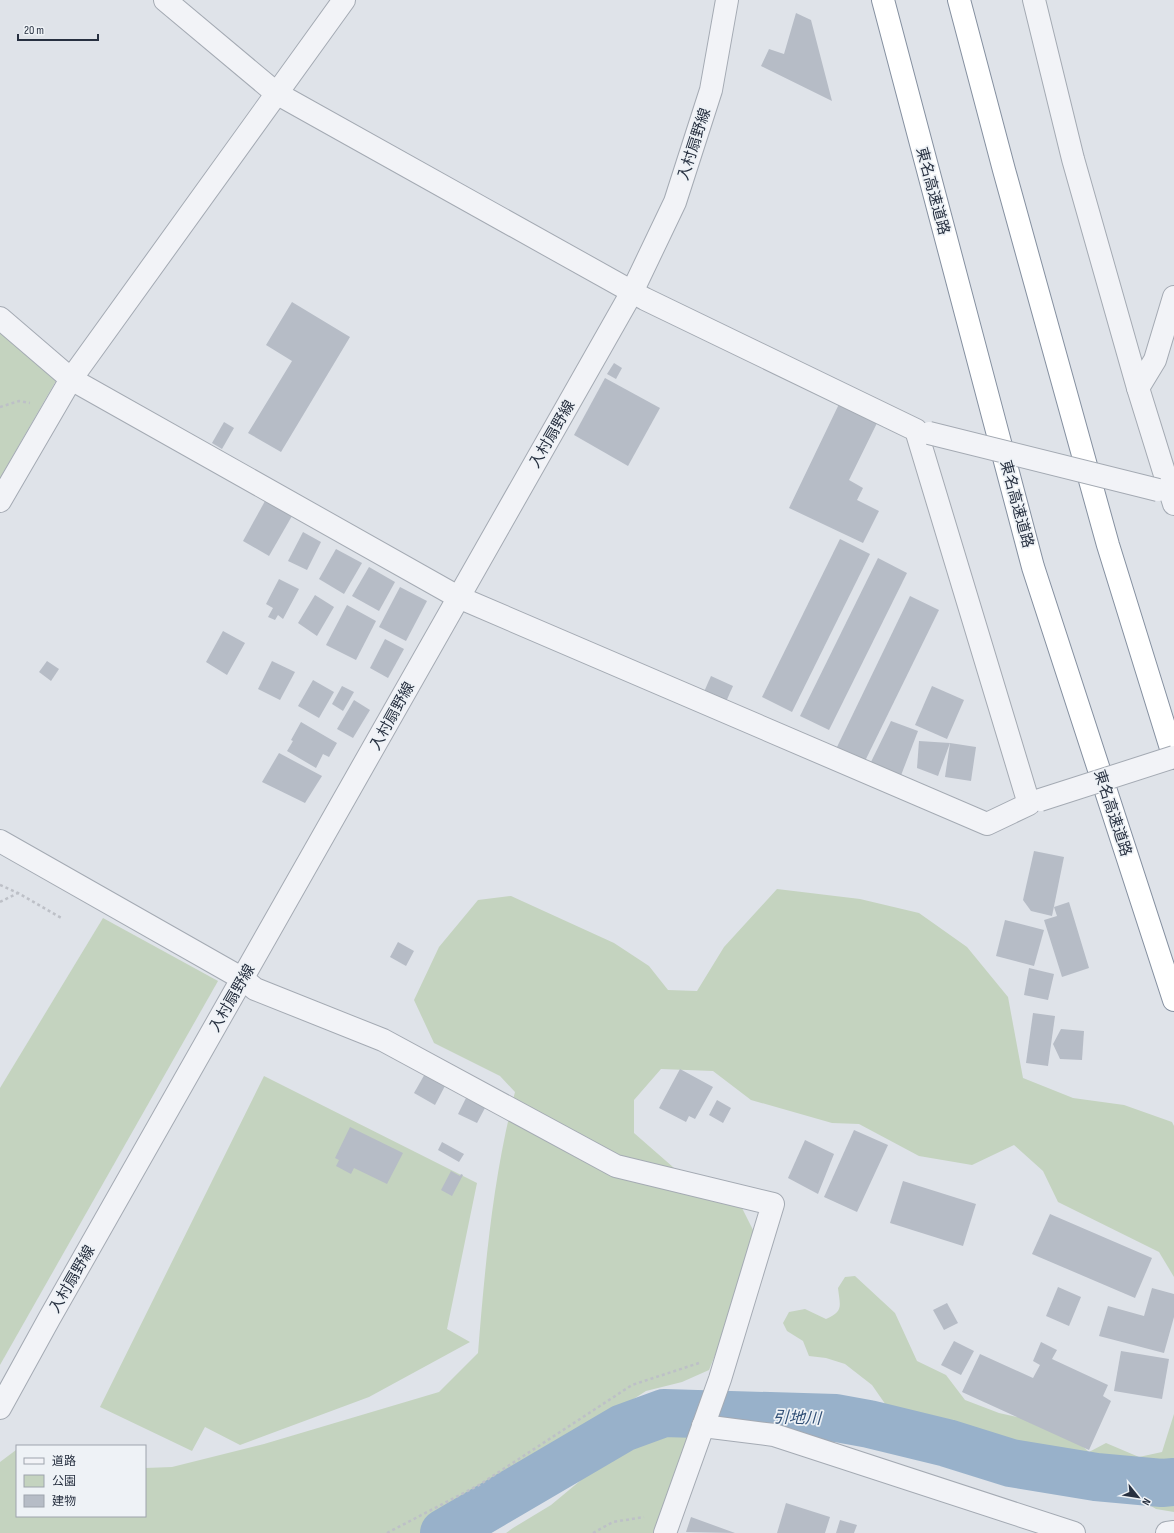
<svg xmlns="http://www.w3.org/2000/svg" width="1174" height="1533" font-family="'Sofia Sans Condensed','Noto Sans JP',sans-serif">
	<rect width="100%" height="100%" fill="#dfe3e9"/>
	<g fill="#c4d3bf">
		<path d="M0,331L57,379L0,478Z"/>
		<path d="M777,889L860,899L919,913L967,947L1008,997L1023,1078L1073,1098L1124,1105L1172,1122L1174,1126V1277L1159,1252L1058,1202L1043,1171L1014,1145L972,1165L919,1156L859,1124L832,1123L751,1100L713,1071L661,1069L634,1100V1133L705,1195L742,1208L754,1232L726,1328L709,1370L682,1382L646,1391L440,1524L422,1533H0V1462L16,1450L17,1516H145V1468L172,1467L264,1444L439,1392L478,1353C485,1266 493,1177 515,1092L500,1076L434,1043L414,1000L439,947L478,900L511,896L614,943L649,966L668,990L697,991L724,947Z"/>
		<path d="M103,918L218,981L0,1365V1088Z"/>
		<path d="M264,1076L477,1183L447,1329L470,1342L369,1397L240,1445L205,1427L192,1451L100,1407Z"/>
		<path d="M855,1276L895,1313L917,1361L946,1375L965,1400L999,1413L1040,1422L1063,1429L1089,1452L1106,1443L1139,1457L1162,1452L1174,1414V1512L1156,1509L1089,1469H1073L1012,1454L979,1437L914,1430L888,1408L872,1385L845,1364L826,1358L809,1356L803,1341L787,1331L783,1323L789,1312L805,1309L826,1319C844,1311 840,1306 838,1288L845,1277Z"/>
		<path d="M677,1426L688,1427L693,1437L659,1533H506L513,1528L551,1505L598,1466L637,1440L662,1428Z"/>
	</g>
	<g fill="none" stroke-linecap="round" stroke-linejoin="round">
		<path stroke="#98b1ca" stroke-width="48" d="M444,1533L623,1428L664,1413L836,1418L869,1424L947,1443L1011,1463L1096,1477L1162,1483L1174,1482"/>
	</g>
	<g fill="#b6bcc6">
		<path d="M796,13L811,20L832,101L761,66L769,49L784,54Z"/>
		<path d="M292,302L350,337L281,452L248,433L292,361L266,345Z"/>
		<path d="M614,363L622,368L616,379L607,374Z"/>
		<path d="M605,378L660,408L628,466L574,435Z"/>
		<path d="M840,402L878,421L849,480L863,488L857,500L879,511L863,543L789,508Z"/>
		<path d="M224,422L234,428L222,449L212,443Z"/>
		<path d="M265,501L292,516L269,556L243,541Z"/>
		<path d="M303,532L321,542L307,570L288,561Z"/>
		<path d="M840,539L870,554L792,712L762,697Z"/>
		<path d="M336,549L362,563L344,594L319,579Z"/>
		<path d="M878,558L907,573L829,730L800,716Z"/>
		<path d="M369,567L395,582L379,611L352,596Z"/>
		<path d="M279,579L299,589L283,619L278,615L275,620L268,617L273,608L266,604Z"/>
		<path d="M400,587L427,601L406,641L379,627Z"/>
		<path d="M315,595L334,607L317,636L298,623Z"/>
		<path d="M910,596L939,610L865,761L837,747Z"/>
		<path d="M347,605L376,621L356,660L326,645Z"/>
		<path d="M223,631L245,643L227,675L206,662Z"/>
		<path d="M385,639L404,649L388,678L370,668Z"/>
		<path d="M47,661L59,669L51,681L39,672Z"/>
		<path d="M272,661L295,672L280,700L258,689Z"/>
		<path d="M711,676L733,686L725,704L703,694Z"/>
		<path d="M313,680L334,692L319,718L298,706Z"/>
		<path d="M342,686L354,692L343,711L332,704Z"/>
		<path d="M932,686L964,700L947,739L915,725Z"/>
		<path d="M354,700L370,710L353,738L337,729Z"/>
		<path d="M891,721L918,731L900,778L869,766Z"/>
		<path d="M301,722L337,743L329,757L323,754L316,768L287,751L293,741L291,740Z"/>
		<path d="M919,741L950,743L938,776L917,768Z"/>
		<path d="M950,743L976,747L971,781L945,777Z"/>
		<path d="M279,753L322,776L305,803L262,782Z"/>
		<path d="M1034,851L1064,857L1052,916L1031,911L1023,900Z"/>
		<path d="M1069,902L1089,968L1062,977L1044,920L1057,916L1054,907Z"/>
		<path d="M1005,920L1044,930L1034,966L996,956Z"/>
		<path d="M398,942L414,951L406,966L390,957Z"/>
		<path d="M1029,968L1054,974L1048,1000L1024,995Z"/>
		<path d="M1033,1013L1055,1016L1048,1066L1026,1063Z"/>
		<path d="M1061,1029L1084,1031L1082,1060L1060,1059L1053,1044Z"/>
		<path d="M680,1069L713,1087L695,1119L689,1116L686,1122L659,1108Z"/>
		<path d="M426,1072L446,1084L435,1105L414,1093Z"/>
		<path d="M466,1098L485,1108L477,1123L458,1114Z"/>
		<path d="M717,1100L731,1108L723,1123L709,1115Z"/>
		<path d="M350,1127L403,1153L387,1184L354,1168L351,1174L336,1166L339,1160L335,1158Z"/>
		<path d="M854,1130L888,1145L857,1212L824,1197Z"/>
		<path d="M805,1140L834,1154L818,1194L788,1178Z"/>
		<path d="M442,1142L464,1154L459,1162L438,1150Z"/>
		<path d="M451,1171L460,1176L461,1174L463,1175L452,1196L441,1190Z"/>
		<path d="M903,1181L976,1204L963,1246L890,1223Z"/>
		<path d="M1050,1214L1152,1258L1135,1298L1032,1254Z"/>
		<path d="M1058,1287L1081,1297L1069,1326L1046,1316Z"/>
		<path d="M1152,1288L1174,1294V1317L1164,1353L1099,1336L1108,1306L1144,1316Z"/>
		<path d="M947,1303L958,1323L944,1330L933,1310Z"/>
		<path d="M954,1341L974,1351L961,1375L941,1365Z"/>
		<path d="M1041,1342L1057,1350L1052,1359L1108,1385L1103,1396L1111,1401L1089,1450L962,1392L980,1354L1033,1378L1040,1365L1033,1361Z"/>
		<path d="M1121,1351L1169,1359L1162,1399L1114,1391Z"/>
		<path d="M786,1503L830,1517L825,1533H777Z"/>
		<path d="M691,1517L735,1533L686,1532Z"/>
		<path d="M840,1520L857,1525L854,1533H836Z"/>
	</g>
	<g fill="none" stroke-linecap="round" stroke-linejoin="round">
		<g stroke="#a4aab3" stroke-width="24">
			<g id="minor">
				<path d="M1034,0L1073,159L1138,388L1174,504"/>
				<path d="M0,318L71,379L458,597L987,824L1029,804L916,430L645,299L276,93L165,0"/>
				<path d="M1138,388L1155,360L1174,297"/>
				<path d="M0,501L71,379L344,0"/>
				<path d="M0,841L243,979L255,989L383,1040L616,1166L773,1204L720,1379L665,1533"/>
				<path d="M0,1408L49,1319L632,292L675,202L711,90L727,0"/>
				<path d="M703,1426L774,1435L1074,1533"/>
				<path d="M1167,1533L1174,1532"/>
			</g>
		</g>
		<g stroke="#8590a0" stroke-width="24">
			<g id="highway">
				<path d="M883,0L1033,567L1174,1000"/>
				<path d="M959,0L1004,170L1108,545L1174,758"/>
			</g>
		</g>
		<g stroke="#bdc0c7" stroke-width="2.5" stroke-dasharray="3 3" stroke-linecap="butt">
			<path d="M0,407L19,401L30,403"/>
			<path d="M0,885L18,893L63,919"/>
			<path d="M0,902L18,893"/>
			<path d="M387,1533L479,1485L632,1385L699,1363"/>
			<path d="M593,1533L613,1522L644,1517"/>
		</g>
		<use href="#minor" stroke="#f2f3f7" stroke-width="22"/>
		<use href="#highway" stroke="#fff" stroke-width="22"/>
		<g stroke="#a4aab3" stroke-width="24" stroke-linecap="butt">
			<g id="minor-bridge">
				<path d="M929,433L1158,490"/>
				<path d="M1040,800L1174,757"/>
			</g>
		</g>
		<use href="#minor-bridge" stroke="#f2f3f7" stroke-width="22"/>
	</g>
	<g text-anchor="middle" stroke-width="3.5" stroke-linejoin="round" paint-order="stroke">
		<g font-size="15" fill="#273040" stroke="#eef2f6">
			<text transform="translate(694 144) rotate(-72)" y="5">入村扇野線</text>
			<text transform="translate(933 191) rotate(75)" y="5">東名高速道路</text>
			<text transform="translate(552 434) rotate(-60)" y="5">入村扇野線</text>
			<text transform="translate(1017 504) rotate(75)" y="5">東名高速道路</text>
			<text transform="translate(392 716) rotate(-61)" y="5">入村扇野線</text>
			<text transform="translate(1113 813) rotate(72)" y="5">東名高速道路</text>
			<text transform="translate(232 998) rotate(-60)" y="5">入村扇野線</text>
			<text transform="translate(72 1279) rotate(-60)" y="5">入村扇野線</text>
		</g>
		<g font-size="16" font-style="italic" fill="#304f76" stroke="#eef2f6">
			<text transform="translate(797 1417) rotate(2)" y="6">引地川</text>
		</g>
	</g>
	<rect x="16" y="1445" width="130" height="72" fill="#eef2f6" stroke="#9ea4ad"/>
	<rect x="24" y="1458" width="20" height="6" fill="#f2f3f7" stroke="#9ea4ad"/>
	<text x="52" y="1465" font-size="12" fill="#273040">道路</text>
	<rect x="24" y="1475" width="20" height="12" fill="#c4d3bf" stroke="#9ea4ad"/>
	<text x="52" y="1485" font-size="12" fill="#273040">公園</text>
	<rect x="24" y="1495" width="20" height="12" fill="#b6bcc6" stroke="#9ea4ad"/>
	<text x="52" y="1505" font-size="12" fill="#273040">建物</text>
	<g transform="translate(1138 1497) rotate(120)" stroke="#eef2f6" stroke-width="3" paint-order="stroke">
	<path d="M0-3L7 15L0 10L-7 15Z" fill="#273040"/>
	<text y="-6" font-size="11" font-weight="bold" text-anchor="middle" fill="#273040">N</text>
	</g>
	<path d="M18 34v6h80v-6" fill="none" stroke="#273040" stroke-width="2"/>
	<text x="24" y="34" font-size="12" fill="#273040" stroke="#eef2f6" stroke-width="3" paint-order="stroke">20 m</text>
</svg>
